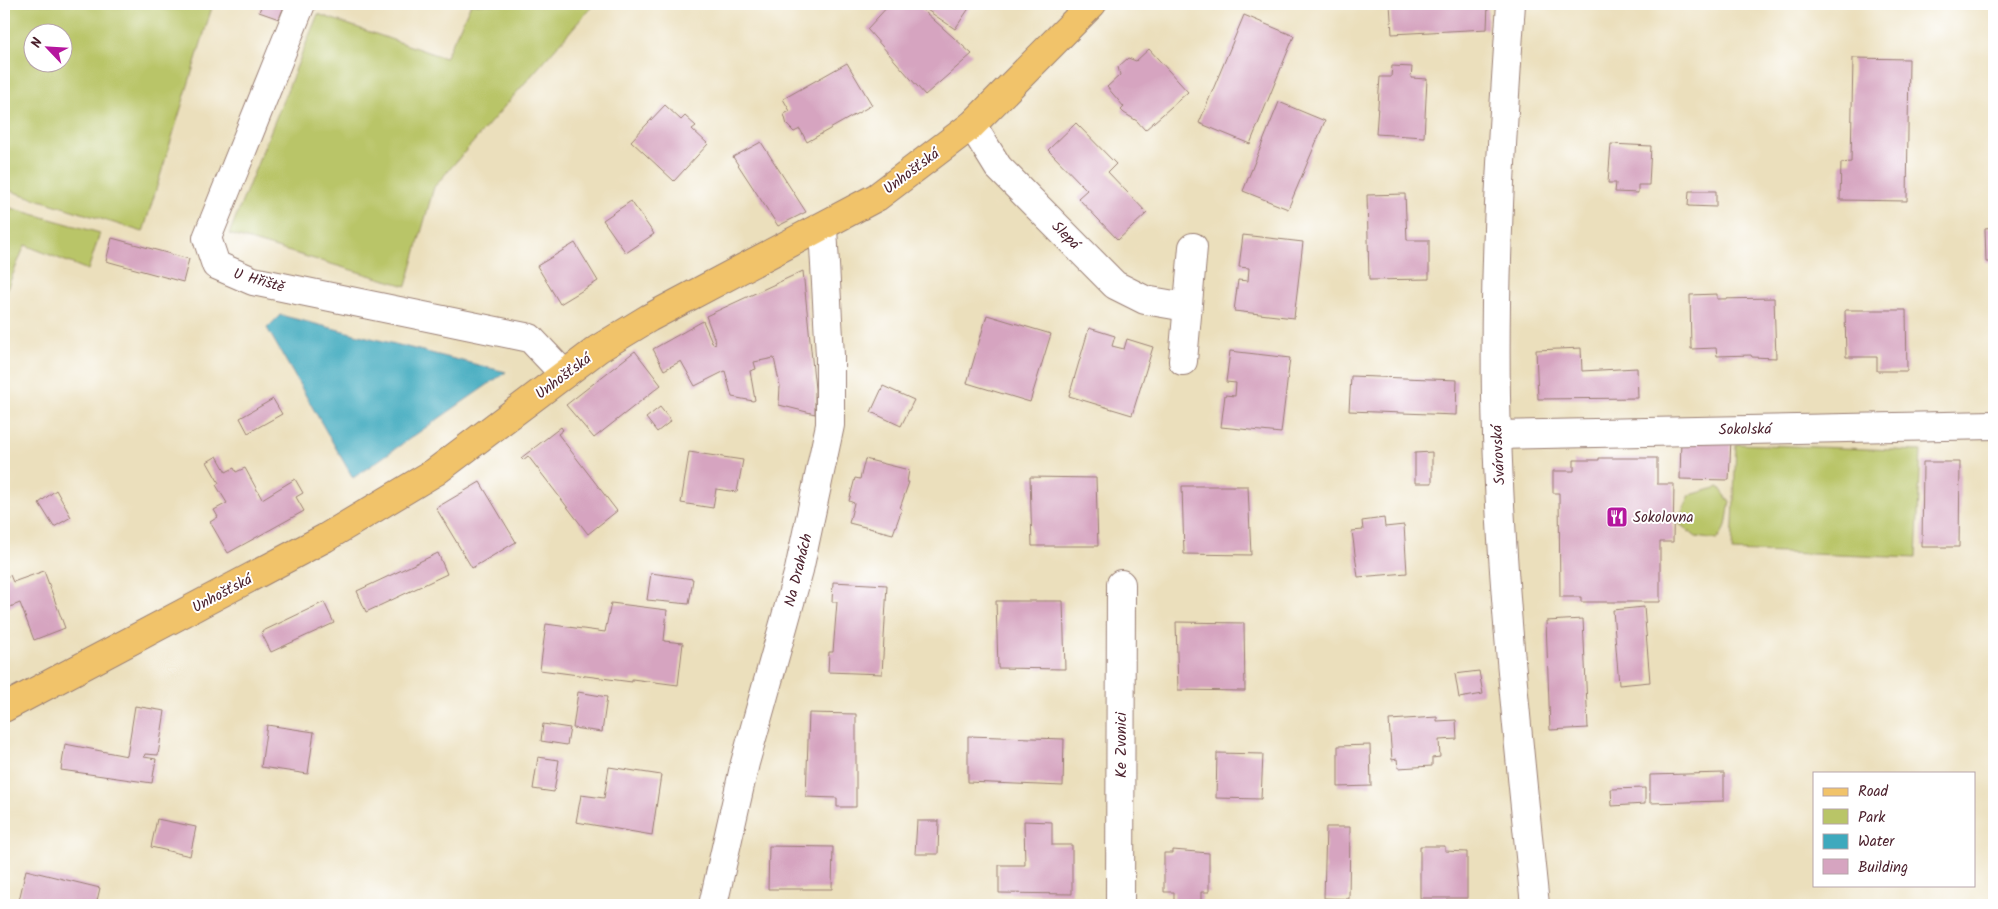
<svg xmlns="http://www.w3.org/2000/svg" width="1998" height="909" font-family="Kalam,sans-serif">
	<rect width="100%" height="100%" fill="#fff"/>
	<filter id="ink" filterUnits="userSpaceOnUse"><feTurbulence type="fractalNoise" baseFrequency=".02" numOctaves="2"/><feDisplacementMap in="SourceGraphic" scale="10" xChannelSelector="R" yChannelSelector="G"/><feConvolveMatrix kernelMatrix="1 2 1 2 8 2 1 2 1" color-interpolation-filters="sRGB"/></filter>
	<filter id="wash" filterUnits="userSpaceOnUse"><feTurbulence type="fractalNoise" baseFrequency=".0096" numOctaves="4" result="noise"/><feDisplacementMap in="SourceGraphic" scale="20" xChannelSelector="R" yChannelSelector="G"/><feGaussianBlur stdDeviation="1.12" result="paint"/><feColorMatrix in="noise" values="0 0 0 0 0 0 0 0 0 0 0 0 0 0 0 0 0 1.4 0 .05"/><feComposite in="paint" operator="in"/></filter>
	<g filter="url(#wash)">
		<rect width="100%" height="100%" fill="#ebdfbc"/>
		<g fill="#b9c567" stroke="#827249" fill-rule="evenodd">
			<path d="M4,4H213L143,232L4,189ZM32,32H62V62H32Z"/>
			<path d="M471,4H594L434,187L406,286L229,234L318,14L445,58Z"/>
			<path d="M4,206L100,233L88,270L25,245L4,296Z"/>
			<path d="M1736,444L1921,451L1916,558L1732,551Z"/>
			<path d="M1719,487L1730,502L1726,526L1717,540L1696,537L1677,522L1690,495Z"/>
		</g>
		<path fill="#3ea9bd" stroke="#446474" d="M280,315L506,372L353,478L267,328Z"/>
		<g id="blocks">
			<g fill="#d6a4c0">
				<path d="M262,4H285L279,19L259,12Z"/>
				<path d="M890,4H916L972,54L925,95L867,29Z"/>
				<path d="M918,4H972L955,29Z"/>
				<path d="M1207,4H1220L1213,10Z"/>
				<path d="M1390,4H1488L1487,29L1392,34Z"/>
				<path d="M1244,15L1294,36L1250,144L1199,123Z"/>
				<path d="M1149,49L1188,92L1145,130L1137,121L1124,113L1121,110L1124,107L1107,87L1120,75L1118,67L1128,58L1136,61Z"/>
				<path d="M1853,58L1909,59L1907,201L1840,200L1841,163L1851,162Z"/>
				<path d="M847,63L872,105L807,142L800,129L794,132L787,125L784,114L790,111L783,99Z"/>
				<path d="M1392,66L1412,67L1411,78L1427,79L1424,137L1376,134L1380,77H1391Z"/>
				<path d="M1279,102L1325,121L1288,209L1243,191Z"/>
				<path d="M665,105L681,120L685,116L696,126L692,129L708,144L674,181L631,141Z"/>
				<path d="M1076,123L1116,164L1108,172L1147,213L1118,240L1078,198L1087,190L1048,150Z"/>
				<path d="M761,142L806,212L778,226L733,157Z"/>
				<path d="M1611,144L1651,146L1649,185H1638V193L1615,192L1616,183H1608Z"/>
				<path d="M1689,191H1716V207L1688,206Z"/>
				<path d="M1405,194L1407,240H1429V279L1369,280L1367,195Z"/>
				<path d="M631,201L654,234L626,253L603,220Z"/>
				<path d="M1994,227V262H1986L1985,228Z"/>
				<path d="M1243,235L1303,242L1294,318L1234,311L1238,280L1248,281L1249,268L1239,267Z"/>
				<path d="M112,238L189,259L183,282L106,261Z"/>
				<path d="M575,243L598,281L560,304L537,266Z"/>
				<path d="M803,271L815,389V414L779,405L780,386L774,358L754,362L756,369L750,371L755,400L753,401L732,397L725,371L695,386L681,361L664,370L653,349L703,321L713,344L716,343L706,316Z"/>
				<path d="M1717,294V299L1774,298L1776,358L1752,357L1751,355L1717,356L1716,348L1691,349L1690,295Z"/>
				<path d="M1845,310H1906L1907,371H1877V357H1846Z"/>
				<path d="M1992,312H1994V344H1991Z"/>
				<path d="M987,315L1051,334L1030,402L967,383Z"/>
				<path d="M1089,328L1115,336L1112,346L1124,349L1127,339L1153,347L1132,415L1069,396Z"/>
				<path d="M1581,348L1582,371L1637,368L1638,398L1538,399L1536,350Z"/>
				<path d="M635,351L661,385L594,438L566,405Z"/>
				<path d="M1230,351L1290,358L1281,433L1221,427L1225,395L1235,396L1236,383L1226,382Z"/>
				<path d="M1351,376L1457,380L1456,415L1349,411Z"/>
				<path d="M883,386L914,400L901,426L871,412Z"/>
				<path d="M273,399L282,414L248,433L240,418Z"/>
				<path d="M660,407L671,421L657,432L646,418Z"/>
				<path d="M561,427L563,430L558,434L617,511L588,534L528,456L523,460L521,458Z"/>
				<path d="M1681,438L1731,440L1729,480L1680,479Z"/>
				<path d="M689,452L743,460L737,492L716,489L713,508L681,503Z"/>
				<path d="M1432,452V483H1415V453Z"/>
				<path d="M217,456L226,472L234,468L236,472L245,468L262,499L295,479L303,493L296,497L304,511L228,553L210,522L218,517L214,510L227,503L216,485L219,483L207,462Z"/>
				<path d="M1599,458H1657V484H1674L1673,542H1660V602H1581V597H1560L1559,493H1553V471H1574V460H1599Z"/>
				<path d="M865,459L909,470L907,482H909L900,508L902,509L893,534L849,523L854,503L849,501L855,478L860,479Z"/>
				<path d="M1923,462H1960L1959,547H1922Z"/>
				<path d="M1030,477L1096,478L1098,546H1032Z"/>
				<path d="M480,482L516,542L472,568L436,508Z"/>
				<path d="M1182,486H1248L1251,555L1184,554Z"/>
				<path d="M56,490L71,517L54,527L39,503Z"/>
				<path d="M1384,518L1385,527L1404,525L1407,573L1358,577L1352,531L1363,530L1362,521Z"/>
				<path d="M438,553L447,574L366,612L357,591Z"/>
				<path d="M44,571L65,628L34,640L20,603L5,609L4,578L10,575L13,582Z"/>
				<path d="M651,573L693,579L689,604L647,600Z"/>
				<path d="M833,582L887,585L882,674L828,672L829,652H833L837,602H832Z"/>
				<path d="M996,601H1063L1065,669L998,668Z"/>
				<path d="M324,602L334,623L271,652L261,632Z"/>
				<path d="M611,603L667,610L664,641L683,643L678,685L632,679V682L540,670L546,624L605,632Z"/>
				<path d="M1644,607L1650,682L1619,685L1613,610Z"/>
				<path d="M1583,619L1588,728L1550,730L1546,621Z"/>
				<path d="M1176,622L1244,623L1245,691L1178,690Z"/>
				<path d="M1479,671L1483,694L1459,698L1455,674Z"/>
				<path d="M578,692L607,697L602,732L573,728Z"/>
				<path d="M135,706L165,711L158,755L145,754L144,757L156,759L152,783L61,770L65,744L127,756Z"/>
				<path d="M809,713L856,714V807H837V798L806,797Z"/>
				<path d="M1437,717V721L1456,720L1457,739L1439,740L1440,757L1432,758V766L1398,768L1397,759L1392,760L1389,720Z"/>
				<path d="M543,724L570,728L567,745L541,741Z"/>
				<path d="M267,725L314,732L308,774L261,767Z"/>
				<path d="M968,736L1064,739L1063,786L968,782Z"/>
				<path d="M1370,745L1371,786L1338,787V746Z"/>
				<path d="M1217,753L1263,754L1261,799L1216,798Z"/>
				<path d="M538,757L559,760L554,792L533,789Z"/>
				<path d="M609,767L661,775L652,835L576,822L581,795L604,798Z"/>
				<path d="M1724,773V801L1650,803V775Z"/>
				<path d="M1645,788V804L1612,806L1611,789Z"/>
				<path d="M157,819L196,827L190,856L151,847Z"/>
				<path d="M917,821H939L938,854H915Z"/>
				<path d="M1024,821L1052,822V845H1072V894L999,893V865H1025Z"/>
				<path d="M1326,827H1350L1349,899L1324,898Z"/>
				<path d="M769,846L833,847L832,889H768Z"/>
				<path d="M1420,846H1445V851L1467,852V898H1420Z"/>
				<path d="M1173,850L1209,853V892H1201V902L1174,903V892H1164V853H1173Z"/>
				<path d="M26,870L100,888L96,905H18Z"/>
			</g>
		</g>
	</g>
	<g filter="url(#ink)">
		<use href="#blocks" fill-opacity="0" stroke="#9a7f74" stroke-width="1"/>
		<g fill="none" stroke-linecap="round" stroke-linejoin="round">
			<g stroke="#9a7f74" stroke-width="30">
				<g id="minor">
					<path d="M301,4L207,238L216,265L253,281L530,338L564,374"/>
					<path d="M1511,4C1501,147 1492,291 1497,435C1502,592 1519,749 1535,905"/>
					<path d="M972,125L998,167L1115,285L1145,300L1186,307"/>
					<path d="M1183,361L1193,247"/>
					<path d="M1497,435L1994,425"/>
					<path d="M713,905L745,763L799,570L830,425V356L823,228"/>
					<path d="M1120,905L1121,584"/>
				</g>
			</g>
			<g stroke="#9a7f74" stroke-width="30">
				<path id="major" d="M4,708L325,538L435,472L598,349L649,318L877,197L972,125L1092,4"/>
			</g>
			<use href="#minor" stroke="#fff" stroke-width="28"/>
			<use href="#major" stroke="#f1c36a" stroke-width="28"/>
		</g>
	</g>
	<defs>
		<g id="restaurant-square" transform="scale(1.125)"><rect x="-9" y="-9" width="18" height="18" rx="4" fill="#b5179e" stroke="#fff"/><path d="M-5-6h1v4h1v-4h1v4h1v-4h1v5L-1.5 .5V6h-2V.5L-5-1ZM5-6V6H3V1.5H1.5Q1.5-4 5-6Z" fill="#fff"/></g>
	</defs>
	<g fill-rule="evenodd">
		<use href="#restaurant-square" x="1617" y="517"/>
	</g>
	<g text-anchor="middle" stroke-width="4" stroke-linejoin="round" paint-order="stroke">
		<g font-size="15" fill="#4a1f2b" stroke="#fff">
			<text transform="translate(911 171) rotate(-37)" y="5">Unhošťská</text>
			<text transform="translate(1066 235) rotate(45)" y="5">Slepá</text>
			<text transform="translate(259 280) rotate(16)" y="5">U Hřiště</text>
			<text transform="translate(563 376) rotate(-37)" y="5">Unhošťská</text>
			<text transform="translate(1745 429) rotate(-1)" y="5">Sokolská</text>
			<text transform="translate(1498 455) rotate(-93)" y="5">Svárovská</text>
			<text transform="translate(798 570) rotate(-76)" y="5">Na Drahách</text>
			<text transform="translate(222 593) rotate(-28)" y="5">Unhošťská</text>
			<text transform="translate(1121 745) rotate(-90)" y="5">Ke Zvonici</text>
		</g>
		<g font-size="15" fill="#4a1f2b" stroke="#fff" text-anchor="start">
			<text x="1633" y="522">Sokolovna</text>
		</g>
	</g>
	<rect width="1998" height="909" fill="none" stroke="#fff" stroke-width="20"/>
	<rect x="1813" y="772" width="162" height="115" fill="#ffffff" stroke="#b7a5aa"/>
	<rect x="1823" y="788" width="25" height="8" fill="#f1c36a" stroke="#b7a5aa"/>
	<text x="1858" y="796" font-size="15" fill="#4a1f2b">Road</text>
	<rect x="1823" y="809" width="25" height="15" fill="#b9c567" stroke="#b7a5aa"/>
	<text x="1858" y="822" font-size="15" fill="#4a1f2b">Park</text>
	<rect x="1823" y="834" width="25" height="15" fill="#3ea9bd" stroke="#b7a5aa"/>
	<text x="1858" y="846" font-size="15" fill="#4a1f2b">Water</text>
	<rect x="1823" y="859" width="25" height="15" fill="#d6a4c0" stroke="#b7a5aa"/>
	<text x="1858" y="872" font-size="15" fill="#4a1f2b">Building</text>
	<g transform="translate(48 48) rotate(295)"><circle r="24" fill="#ffffff" stroke="#b7a5aa"/>
	<path d="M0-4L9 19L0 12L-9 19Z" fill="#b5179e"/>
	<text y="-8" font-size="14" font-weight="bold" text-anchor="middle" fill="#4a1f2b">N</text>
	</g>
</svg>
